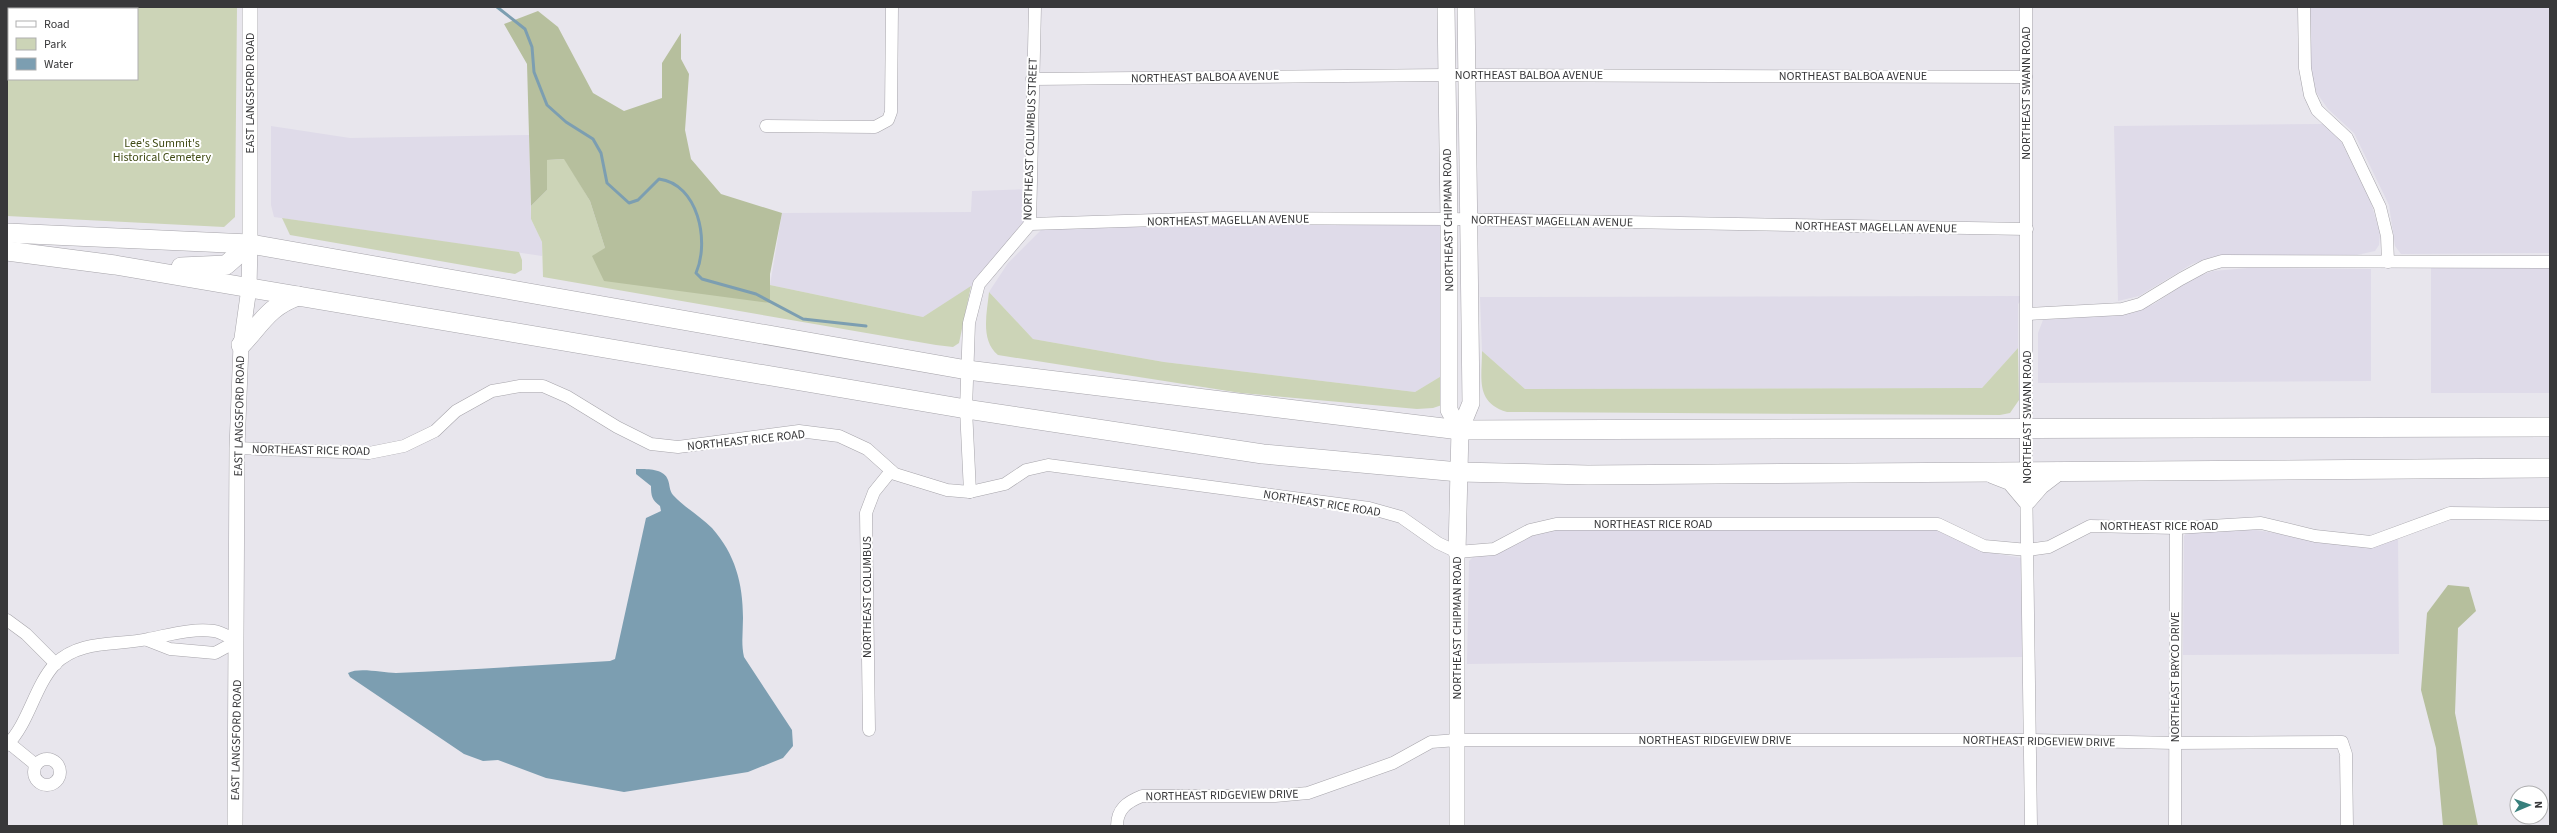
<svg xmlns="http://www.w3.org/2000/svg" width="2557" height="833" font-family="'Source Sans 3',sans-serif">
	<rect width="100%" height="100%" fill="#e8e6ed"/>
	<g fill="#dfdbe9">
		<path d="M2309,7H2550V253L2401,254L2395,246L2389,205L2354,133L2328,109L2316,92L2311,72Z"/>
		<path d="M2323,124L2340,139L2370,200L2380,232L2379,245L2375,251L2357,255L2207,259L2192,264L2139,296L2118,301L2114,126Z"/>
		<path d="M271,126L350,138L529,135L531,219L542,242V256L274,217L271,205Z"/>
		<path d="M1034,189L1024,225L979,282L923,317L770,285L782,213L971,212L972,191Z"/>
		<path d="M1438,223L1445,226L1448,372L1415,392L1164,362L1033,339L989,292L1008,263L1043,228Z"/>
		<rect x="2431" y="267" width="119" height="126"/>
		<path d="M2248,268L2371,269V381L2038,383V333L2043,320L2133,313L2154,304L2193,278L2213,271Z"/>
		<path d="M2025,296L2018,304V348L1982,388L1525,389L1482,351L1480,297Z"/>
		<path d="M2242,528L2342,543L2398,536L2399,654L2183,655L2184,536L2187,532Z"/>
		<path d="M1546,529H1938L1992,553L2022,558L2023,657L1467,664L1469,561L1475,555Z"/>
	</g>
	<g fill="#ccd4b7" fill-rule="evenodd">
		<path d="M7,7H237L235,217L224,227L7,216ZM9,9H137V79H9Z"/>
		<path d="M565,159L590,201L605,248L769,303L770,285L923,317L971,286L959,343L953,347L936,345L543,277L542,242L531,219V206L547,190V160Z"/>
		<path d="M282,218L519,252L522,260V270L515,274L290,235Z"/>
		<path d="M989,292L1033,339L1164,362L1415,392L1448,372L1442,405L1433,408L1417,409L1241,393L998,355C980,340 987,313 989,292Z"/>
		<path d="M2018,348L2019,400L2010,413L2000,415L1507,412C1475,402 1482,379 1482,351L1525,389L1982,388Z"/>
	</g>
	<g fill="#b6bf9d">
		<path d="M538,11L558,27L593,93L624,111L662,98V63L681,33V59L689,74L685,130L691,159L721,194L782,213L770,274V303L604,281L592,256L605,248L590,201L564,159L547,160V190L531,206L527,64L504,24Z"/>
		<path d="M2448,585L2469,587L2476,611L2458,628L2455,713L2478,826H2443L2436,748L2421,690L2427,613Z"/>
	</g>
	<path fill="#7c9eb1" d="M636,469C646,469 664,468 668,480C670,485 669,490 673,495C684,507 700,516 712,528C735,554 743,583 743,618C743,631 741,644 744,657L792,730L793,746L783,758L748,772L624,792L546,778L498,760L483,761L464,754L350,677L348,673C360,667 382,673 396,673C467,670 539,665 610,661L615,659L646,518L661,511L660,506C652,500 651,496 651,486L636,474Z"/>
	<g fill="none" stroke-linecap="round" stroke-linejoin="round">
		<path stroke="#7c9eb1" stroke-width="3" d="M497,7L525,29L532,47L534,72L547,105L566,122L593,139L601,153L607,183L629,203L638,200L659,179C698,184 710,241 696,273L702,279L756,294L803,319L866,326"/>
		<g stroke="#a6a4aa" stroke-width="13">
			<g id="minor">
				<path d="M2026,7V472L2031,826"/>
				<path d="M2304,7L2305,68L2310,95L2317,110L2347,138L2380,207L2387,236L2388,262"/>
				<path d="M1032,79L1446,75L2026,77"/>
				<path d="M766,126L875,127L888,120L891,112L892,7"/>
				<path d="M1030,224L1219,218L1449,219L2027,229"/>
				<path d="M2027,314L2122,309L2140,304L2181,279L2205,266L2222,261L2550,262"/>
				<path d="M237,448L369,453L404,446L435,431L456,411L492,391L520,386H543L568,397L617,427L651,444L678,447L799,431L839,436L867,449L895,474L947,490L970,492L1005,484L1026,470L1048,465L1369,508L1401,517L1438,543L1457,552L1494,549L1530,530L1556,524H1938L1984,546L2028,550L2049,547L2090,526L2176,528L2261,523L2315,536L2371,542L2450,513L2550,514"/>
				<path d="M970,492L966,409L969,323L979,284L1030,224L1035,7"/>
				<path d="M7,620L26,634L56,664"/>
				<path d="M147,640L170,649L215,653L237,641"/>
				<path d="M869,730L866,513L874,492L891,471"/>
				<path d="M9,743L36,765"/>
				<path d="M7,745C29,723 34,687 55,664C80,639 117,646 148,639C169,635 192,628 214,631C222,632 230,638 237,641"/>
				<circle cx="47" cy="772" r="13"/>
				<path d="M1117,826C1117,809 1127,802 1142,796H1275L1308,793L1393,763L1431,742L1457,740H2029L2175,743L2342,742L2346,754L2347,826"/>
				<path d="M2175,826L2176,528"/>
			</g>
		</g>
		<g stroke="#a6a4aa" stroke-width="16">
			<g id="tertiary">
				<path d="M235,826L237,448L241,345L249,288L250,244V7"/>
				<path d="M1457,826V552"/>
			</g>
		</g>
		<g stroke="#a6a4aa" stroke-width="18">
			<g id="secondary">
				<path d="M1446,7L1449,219V410L1460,430"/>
				<path d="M1457,552L1460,430L1471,403L1466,7"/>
			</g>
		</g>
		<g stroke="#a6a4aa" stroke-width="20">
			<g id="primary">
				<path d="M7,233L250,244L967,370L1460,430L2550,427"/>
				<path d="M7,251L115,265L966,409L1263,454L1459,472L1588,475L2550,468"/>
				<path d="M181,267L226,265L250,244"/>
				<path d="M241,345C261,324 269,306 298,296"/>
				<path d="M1993,474L2011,481L2027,500L2040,485L2057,472"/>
			</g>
		</g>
		<use href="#minor" stroke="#fff" stroke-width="12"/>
		<use href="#tertiary" stroke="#fff" stroke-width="15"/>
		<use href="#secondary" stroke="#fff" stroke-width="17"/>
		<use href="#primary" stroke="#fff" stroke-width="19"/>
	</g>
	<g text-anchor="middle" stroke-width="4" stroke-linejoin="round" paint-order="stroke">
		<g font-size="12" fill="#38383a" stroke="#fff">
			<text x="1529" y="79">NORTHEAST BALBOA AVENUE</text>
			<text x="1853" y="80">NORTHEAST BALBOA AVENUE</text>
			<text transform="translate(1205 77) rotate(-1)" y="4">NORTHEAST BALBOA AVENUE</text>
			<text transform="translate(250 93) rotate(-90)" y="4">EAST LANGSFORD ROAD</text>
			<text transform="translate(2026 93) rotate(-90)" y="4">NORTHEAST SWANN ROAD</text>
			<text transform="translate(1030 139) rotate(-88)" y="4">NORTHEAST COLUMBUS STREET</text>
			<text transform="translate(1228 220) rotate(-1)" y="4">NORTHEAST MAGELLAN AVENUE</text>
			<text transform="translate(1448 220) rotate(-91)" y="4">NORTHEAST CHIPMAN ROAD</text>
			<text transform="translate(1552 221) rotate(1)" y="4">NORTHEAST MAGELLAN AVENUE</text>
			<text transform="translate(1876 227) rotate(1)" y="4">NORTHEAST MAGELLAN AVENUE</text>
			<text transform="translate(239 416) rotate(-89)" y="4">EAST LANGSFORD ROAD</text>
			<text transform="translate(2027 417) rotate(-90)" y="4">NORTHEAST SWANN ROAD</text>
			<text transform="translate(746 440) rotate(-6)" y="4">NORTHEAST RICE ROAD</text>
			<text transform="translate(311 450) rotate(1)" y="4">NORTHEAST RICE ROAD</text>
			<text transform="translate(1322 503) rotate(9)" y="4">NORTHEAST RICE ROAD</text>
			<text x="1653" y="528">NORTHEAST RICE ROAD</text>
			<text x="2159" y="530">NORTHEAST RICE ROAD</text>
			<text transform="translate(867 597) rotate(-90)" y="4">NORTHEAST COLUMBUS</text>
			<text transform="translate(1457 628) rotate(-90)" y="4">NORTHEAST CHIPMAN ROAD</text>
			<text transform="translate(2175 677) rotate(-90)" y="4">NORTHEAST BRYCO DRIVE</text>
			<text transform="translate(236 740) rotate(-89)" y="4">EAST LANGSFORD ROAD</text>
			<text x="1715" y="744">NORTHEAST RIDGEVIEW DRIVE</text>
			<text transform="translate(2039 741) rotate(1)" y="4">NORTHEAST RIDGEVIEW DRIVE</text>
			<text transform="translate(1222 795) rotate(-1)" y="4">NORTHEAST RIDGEVIEW DRIVE</text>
		</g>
		<g font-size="12" fill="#404b15" stroke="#fff">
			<text x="162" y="147">Lee's Summit's<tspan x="162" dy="14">Historical Cemetery</tspan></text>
		</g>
	</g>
	<rect width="2557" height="833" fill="none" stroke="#38383a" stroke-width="16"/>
	<rect x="8" y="8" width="130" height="72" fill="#ffffff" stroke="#afafb0"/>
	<rect x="16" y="21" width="20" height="6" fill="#ffffff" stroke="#afafb0"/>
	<text x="44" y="28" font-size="12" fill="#38383a">Road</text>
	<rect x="16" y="38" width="20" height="12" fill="#ccd4b7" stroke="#afafb0"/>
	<text x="44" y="48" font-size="12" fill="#38383a">Park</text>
	<rect x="16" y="58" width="20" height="12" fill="#7c9eb1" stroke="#afafb0"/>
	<text x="44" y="68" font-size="12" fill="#38383a">Water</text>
	<g transform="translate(2529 805) rotate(88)"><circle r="19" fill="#ffffff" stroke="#afafb0"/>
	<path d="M0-3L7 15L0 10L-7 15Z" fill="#377f7c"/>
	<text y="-6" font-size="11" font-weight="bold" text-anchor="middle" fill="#38383a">N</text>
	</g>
</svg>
